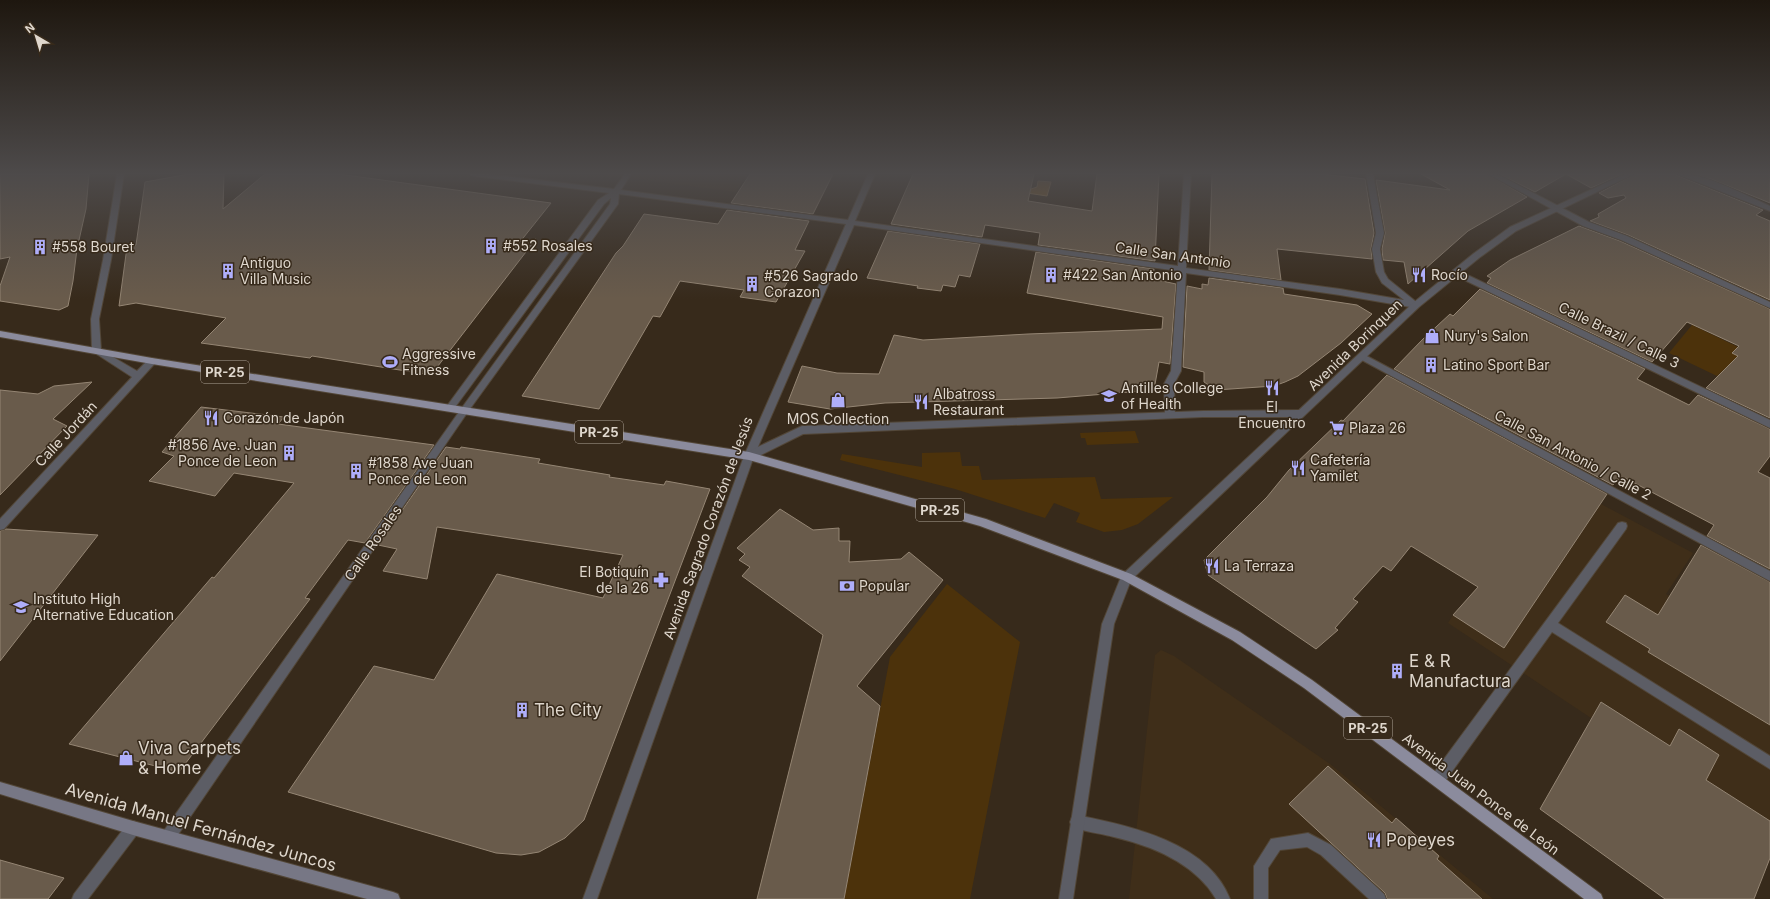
<svg xmlns="http://www.w3.org/2000/svg" width="1770" height="899" font-family="Inter,sans-serif">
	<rect width="100%" height="100%" fill="#372a1b"/>
	<g fill="#3f2e19">
		<path d="M598,174H747L736,192Z"/>
		<path d="M1601,504L1693,553L1666,594L1676,600L1664,627L1648,652L1770,725V821L1665,753L1670,746L1602,702L1591,718L1448,623L1453,615L1504,647Z"/>
		<path d="M1161,650L1174,656L1330,764L1493,899H1129L1155,655Z"/>
	</g>
	<g fill="#4c320b">
		<path d="M1692,325L1738,347L1732,353L1738,356L1736,358L1717,376L1669,353Z"/>
		<path d="M1135,431L1139,443L1087,445L1085,438H1081L1080,433Z"/>
		<path d="M960,452L962,466H979L982,480L1095,477L1101,499L1173,497L1138,524L1122,530L1104,532L1076,522L1080,513L1054,503L1045,518L955,489L840,460L842,454L922,467V453Z"/>
		<path d="M947,584L1020,642L970,899H844L890,657Z"/>
	</g>
	<path fill="#885e21" stroke="#a28255" d="M1038,181L1051,182L1047,196L1027,193L1028,190L1037,187Z"/>
	<g fill="#695b4b" stroke="#958674">
		<path d="M0,174H89L86,209L77,249L73,281L68,306L59,310L0,301V286L10,257L0,259Z"/>
		<path d="M189,174H224L223,209L265,174H338L551,203L516,247L536,239L431,375L312,356L310,358L201,343L226,318L136,303L119,306L127,247L136,245L145,182Z"/>
		<path d="M750,174H833L813,214L731,203Z"/>
		<path d="M913,174H1034L1028,201L1092,211L1097,174H1159L1155,261L1038,245L1040,233L985,225L982,237L891,224Z"/>
		<path d="M1212,174H1321L1365,179L1374,233L1371,249L1372,259L1277,249L1281,280L1209,270Z"/>
		<path d="M1421,174H1487L1527,197L1468,231L1408,284L1404,262L1383,260L1382,249L1385,233L1376,180L1450,190Z"/>
		<path d="M1499,174H1622L1591,188L1566,174L1535,192Z"/>
		<path d="M1635,174H1676V175L1763,210L1756,215L1770,221V300L1628,235L1590,221L1599,217L1598,214L1626,198L1624,195L1608,198L1599,193Z"/>
		<path d="M1692,174H1770V203L1711,179Z"/>
		<path d="M727,210L809,221L795,250L805,251L776,302L740,297L744,290L680,281L660,317L653,316L599,409L522,396L616,253L623,246L644,214L718,224Z"/>
		<path d="M1579,226L1620,241L1770,309V418L1706,388L1738,356L1732,353L1739,346L1687,322L1652,362L1487,283L1491,278L1487,276L1510,260Z"/>
		<path d="M888,231L980,244L970,277L959,275L955,287L943,285L941,291L917,288L918,286L867,278Z"/>
		<path d="M1036,252L1154,269L1153,279L1176,284L1170,364L1159,362L1154,390L1057,398L885,403L830,409L788,402L802,366L837,373L879,374L894,335L923,340L1028,334L1162,329L1163,317L1027,293Z"/>
		<path d="M1209,278L1283,288L1284,294L1357,305L1372,314L1341,343L1298,376L1285,382L1274,386L1216,390L1204,382V372L1183,367L1187,286L1202,289V284L1208,285Z"/>
		<path d="M1480,289L1645,369L1637,379L1689,405L1698,395L1770,429V456L1758,472L1770,478V569L1707,536L1714,525L1625,478L1622,482L1617,479L1613,485L1394,369L1423,339L1450,314L1453,316Z"/>
		<path d="M1387,375L1607,494L1504,648L1453,615L1478,587L1411,546L1391,571L1383,566L1353,599L1358,602L1335,628L1338,630L1316,649L1208,575L1204,560L1267,497L1289,470L1341,420L1343,421Z"/>
		<path d="M92,382L53,419L67,426L0,495V390L38,394L54,386Z"/>
		<path d="M201,407L284,417L278,424L434,445L365,543L348,540L305,598L310,599L179,772L69,744L212,577L214,578L294,483L234,473L215,496L149,481L174,456L162,452Z"/>
		<path d="M446,447L460,449L461,447L540,459L538,463L610,475L609,477L664,485L666,481L710,489L584,820L565,838L539,852L521,855L496,853L288,792L374,666L434,680L497,574L603,598L623,555L437,527L427,579L383,571L397,549L378,545Z"/>
		<path d="M780,509L813,530L839,528V541H850L849,562L901,559L909,552L943,580L857,686L880,706L844,899H757L823,635L742,576L750,567L739,560L745,554L737,548Z"/>
		<path d="M6,529L98,535L0,661V531Z"/>
		<path d="M1701,545L1770,582V725L1648,652L1650,649L1606,622L1625,595L1658,615Z"/>
		<path d="M1601,702L1670,746L1679,729L1719,755L1706,780L1770,821V858L1754,899H1665L1540,809Z"/>
		<path d="M1328,766L1392,823L1396,818L1439,856L1437,859L1482,899H1387L1385,893L1289,804Z"/>
		<path d="M0,860L64,878L48,899H0Z"/>
	</g>
	<g fill="none" stroke-linecap="round" stroke-linejoin="round">
		<g stroke="#524637" stroke-width="2">
			<g id="service">
				<path d="M1622,522L1626,523L1627,526L1626,529L1558,623L1770,756V769L1552,632L1443,784L1438,785L1433,784L1431,779L1433,774L1618,523Z"/>
				<path d="M1077,815C1130,826 1208,842 1230,899H1216C1195,863 1152,846 1114,837C1100,833 1085,832 1072,827L1070,822L1072,817Z"/>
				<path d="M1308,833L1331,845L1384,894L1386,899H1369L1321,855L1307,847L1280,850L1268,868V899H1254V866L1271,839Z"/>
			</g>
		</g>
		<g stroke="#524637" stroke-width="2">
			<g id="minor">
				<path d="M117,174H124L111,260L99,319L101,350L137,371L149,359L152,358L157,361L4,529L0,530V519L132,377L92,351L91,319L103,260Z"/>
				<path d="M470,174H488L614,189L625,174H631L621,190L848,220L868,174H875L855,221L1178,266L1184,174H1191L1186,268L1340,289L1404,300L1382,283L1376,272L1372,249L1376,233L1366,174H1373L1384,233L1380,249L1384,272L1388,279L1420,305L1416,308L1340,295L1186,273L1181,371L1174,384L1175,415L1170,418L1165,415L1164,384L1171,371L1178,271L854,225L754,456L597,899H583L744,456L846,224L619,194L618,204L467,413L173,842L168,844L163,842L161,837L163,832L461,409L610,204L611,198L604,204L453,410L450,411L445,408L447,406L598,200L609,193L474,176Z"/>
				<path d="M1488,174H1497L1589,222L1627,236L1770,302V308L1621,240L1583,226Z"/>
				<path d="M1677,174C1698,170 1749,197 1770,206V211Z"/>
				<path d="M1455,269L1770,420V428L1452,274L1451,272Z"/>
				<path d="M1363,354L1770,571V581L1360,359L1358,357Z"/>
				<path d="M133,821L138,823L140,828L138,833L88,899H72L74,894L128,823Z"/>
			</g>
		</g>
		<g stroke="#524637" stroke-width="2">
			<path id="tertiary" d="M1625,174H1634L1516,231L1479,258L1419,307L1131,580L1114,624L1073,899H1059L1102,624L1121,577L1123,574L1291,417H1203L803,434L753,459L749,460L744,456L745,453L802,426L1203,411L1299,410L1413,303L1473,254L1510,227Z"/>
		</g>
		<g stroke="#524637" stroke-width="2">
			<path id="secondary" d="M0,782L133,821L393,892L398,894L400,899H367L133,835L0,794Z"/>
		</g>
		<g stroke="#524637" stroke-width="2">
			<path id="primary" d="M0,331L152,358L749,452L986,519L1131,574L1240,632L1312,680L1601,894L1603,899H1584L1304,688L1232,640L1123,580L980,526L749,460L152,364L0,337Z"/>
		</g>
		<use href="#service" fill="#5c5d65" fill-rule="evenodd"/>
		<use href="#minor" fill="#5c5d65" fill-rule="evenodd"/>
		<use href="#tertiary" fill="#5c5d65" fill-rule="evenodd"/>
		<use href="#secondary" fill="#777785" fill-rule="evenodd"/>
		<use href="#primary" fill="#8b8b9d" fill-rule="evenodd"/>
	</g>
	<linearGradient id="sky" x2="0" y2="1"><stop stop-color="#1e170f"/><stop offset="0.58" stop-color="#4d4a4a"/><stop offset="1" stop-color="#4d4a4a" stop-opacity="0"/></linearGradient>
	<rect width="1770" height="299" fill="url(#sky)"/>
	<defs>
		<g id="building-bare" transform="scale(1.2)"><path d="M-4-6H4V6H1V3H-1V6H-4ZM-2.5-4.3h1.7v1.8h-1.7ZM.8-4.3h1.7v1.8H.8ZM-2.5-1h1.7V.8h-1.7ZM.8-1h1.7V.8H.8Z" fill="#afaefa" stroke="#372a1b" stroke-width="2.5" paint-order="stroke"/></g>
		<g id="restaurant-bare" transform="scale(1.2)"><path d="M-5-6h1v4h1v-4h1v4h1v-4h1v5L-1.5 .5V6h-2V.5L-5-1ZM5-6V6H3V1.5H1.5Q1.5-4 5-6Z" fill="#afaefa" stroke="#372a1b" stroke-width="2.5" paint-order="stroke"/></g>
		<g id="shop-bare" transform="scale(1.2)"><path d="M-5-2.5h2.3a2.7 3.5 0 0 1 5.4 0H5L5.5 6h-11ZM-1.5-2.5h3a1.5 2.3 0 0 0-3 0Z" fill="#afaefa" stroke="#372a1b" stroke-width="2.5" paint-order="stroke"/></g>
		<g id="stadium-bare" transform="scale(1.2)"><path d="M0-5a6.5 5 0 1 0 0 10a6.5 5 0 1 0 0-10ZM-3.5-1.8h7v3.6h-7Z" fill="#afaefa" stroke="#372a1b" stroke-width="2.5" paint-order="stroke"/></g>
		<g id="university-bare" transform="scale(1.2)"><path d="M0-5L7-2L0 1L-7-2ZM-4 1L0 2.5L4 1V4Q0 6-4 4Z" fill="#afaefa" stroke="#372a1b" stroke-width="2.5" paint-order="stroke"/></g>
		<g id="supermarket-bare" transform="scale(1.2)"><path d="M-6-5.5h2.5l.6 2H6L4.5 2H-2.5L-4.4-4H-6ZM-1.5 3.2a1.3 1.3 0 1 0 .1 0ZM3 3.2a1.3 1.3 0 1 0 .1 0Z" fill="#afaefa" stroke="#372a1b" stroke-width="2.5" paint-order="stroke"/></g>
		<g id="pharmacy-bare" transform="scale(1.2)"><path d="M-2-6h4v4h4v4h-4v4h-4v-4h-4v-4h4Z" fill="#afaefa" stroke="#372a1b" stroke-width="2.5" paint-order="stroke"/></g>
		<g id="bank-bare" transform="scale(1.2)"><path d="M-6-4H6V4H-6ZM0-2.3a2.3 2.3 0 1 0 0 4.6a2.3 2.3 0 1 0 0-4.6Z" fill="#afaefa" stroke="#372a1b" stroke-width="2.5" paint-order="stroke"/></g>
		<g id="school-bare" transform="scale(1.2)"><path d="M0-5L7-2L0 1L-7-2ZM-4 1L0 2.5L4 1V4Q0 6-4 4Z" fill="#afaefa" stroke="#372a1b" stroke-width="2.5" paint-order="stroke"/></g>
	</defs>
	<g fill-rule="evenodd">
		<use href="#building-bare" x="491" y="246"/>
		<use href="#building-bare" x="40" y="247"/>
		<use href="#building-bare" x="228" y="271"/>
		<use href="#building-bare" x="1051" y="275"/>
		<use href="#restaurant-bare" x="1419" y="275"/>
		<use href="#building-bare" x="752" y="284"/>
		<use href="#shop-bare" x="1432" y="336"/>
		<use href="#stadium-bare" x="390" y="362"/>
		<use href="#building-bare" x="1431" y="365"/>
		<use href="#restaurant-bare" x="1272" y="388"/>
		<use href="#university-bare" x="1109" y="396"/>
		<use href="#shop-bare" x="838" y="400"/>
		<use href="#restaurant-bare" x="921" y="402"/>
		<use href="#restaurant-bare" x="211" y="418"/>
		<use href="#supermarket-bare" x="1337" y="428"/>
		<use href="#building-bare" x="289" y="453"/>
		<use href="#restaurant-bare" x="1298" y="468"/>
		<use href="#building-bare" x="356" y="471"/>
		<use href="#restaurant-bare" x="1212" y="566"/>
		<use href="#pharmacy-bare" x="661" y="580"/>
		<use href="#bank-bare" x="847" y="586"/>
		<use href="#school-bare" x="21" y="607"/>
		<use href="#building-bare" x="1397" y="671"/>
		<use href="#building-bare" x="522" y="710"/>
		<use href="#shop-bare" x="126" y="758"/>
		<use href="#restaurant-bare" x="1374" y="840"/>
	</g>
	<g text-anchor="middle" stroke-width="3" stroke-linejoin="round" paint-order="stroke">
		<g fill="#372a1b" stroke="#ada398" stroke-width="1">
			<rect x="201" y="361" width="48" height="22" rx="3"/>
			<rect x="575" y="421" width="48" height="22" rx="3"/>
			<rect x="916" y="499" width="48" height="22" rx="3"/>
			<rect x="1344" y="717" width="48" height="22" rx="3"/>
		</g>
		<g font-size="13" font-weight="bold" fill="#dfd7cd">
			<text x="225" y="377">PR-25</text>
			<text x="599" y="437">PR-25</text>
			<text x="940" y="515">PR-25</text>
			<text x="1368" y="733">PR-25</text>
		</g>
		<g font-size="14" fill="#dfd7cd" stroke="#372a1b" text-anchor="start">
			<text x="503" y="251">#552 Rosales</text>
			<text x="52" y="252">#558 Bouret</text>
			<text x="240" y="268">Antiguo<tspan x="240" dy="16">Villa Music</tspan></text>
			<text x="1063" y="280">#422 San Antonio</text>
			<text x="1431" y="280">Rocío</text>
			<text x="764" y="281">#526 Sagrado<tspan x="764" dy="16">Corazon</tspan></text>
			<text x="1444" y="341">Nury's Salon</text>
			<text x="402" y="359">Aggressive<tspan x="402" dy="16">Fitness</tspan></text>
			<text x="1443" y="370">Latino Sport Bar</text>
			<text x="1121" y="393">Antilles College<tspan x="1121" dy="16">of Health</tspan></text>
			<text x="933" y="399">Albatross<tspan x="933" dy="16">Restaurant</tspan></text>
			<text x="1272" y="412" text-anchor="middle">El<tspan x="1272" dy="16">Encuentro</tspan></text>
			<text x="223" y="423">Corazón de Japón</text>
			<text x="838" y="424" text-anchor="middle">MOS Collection</text>
			<text x="1349" y="433">Plaza 26</text>
			<text x="277" y="450" text-anchor="end">#1856 Ave. Juan<tspan x="277" dy="16">Ponce de Leon</tspan></text>
			<text x="1310" y="465">Cafetería<tspan x="1310" dy="16">Yamilet</tspan></text>
			<text x="368" y="468">#1858 Ave Juan<tspan x="368" dy="16">Ponce de Leon</tspan></text>
			<text x="1224" y="571">La Terraza</text>
			<text x="649" y="577" text-anchor="end">El Botiquín<tspan x="649" dy="16">de la 26</tspan></text>
			<text x="859" y="591">Popular</text>
			<text x="33" y="604">Instituto High<tspan x="33" dy="16">Alternative Education</tspan></text>
		</g>
		<g font-size="14" fill="#dfd7cd" stroke="#372a1b">
			<text transform="translate(1173 255) rotate(8)" y="5">Calle San Antonio</text>
			<text transform="translate(1619 335) rotate(26)" y="5">Calle Brazil / Calle 3</text>
			<text transform="translate(1355 345) rotate(-44)" y="5">Avenida Borinquen</text>
			<text transform="translate(66 434) rotate(-47)" y="5">Calle Jordán</text>
			<text transform="translate(1573 455) rotate(28)" y="5">Calle San Antonio / Calle 2</text>
			<text transform="translate(708 528) rotate(-70)" y="5">Avenida Sagrado Corazón de Jesús</text>
			<text transform="translate(373 543) rotate(-55)" y="5">Calle Rosales</text>
			<text transform="translate(1481 794) rotate(37)" y="5">Avenida Juan Ponce de León</text>
		</g>
		<g font-size="17" fill="#dfd7cd" stroke="#372a1b" text-anchor="start">
			<text x="1409" y="667">E &amp; R<tspan x="1409" dy="20">Manufactura</tspan></text>
			<text x="534" y="716">The City</text>
			<text x="138" y="754">Viva Carpets<tspan x="138" dy="20">&amp; Home</tspan></text>
			<text x="1386" y="846">Popeyes</text>
		</g>
		<g font-size="17" fill="#dfd7cd" stroke="#372a1b">
			<text transform="translate(201 827) rotate(16)" y="6">Avenida Manuel Fernández Juncos</text>
		</g>
	</g>
	<g transform="translate(36 36) rotate(322)" stroke="#372a1b" stroke-width="3" paint-order="stroke">
	<path d="M0-3L7 15L0 10L-7 15Z" fill="#dfd7cd"/>
	<text y="-6" font-size="11" font-weight="bold" text-anchor="middle" fill="#dfd7cd">N</text>
	</g>
</svg>
